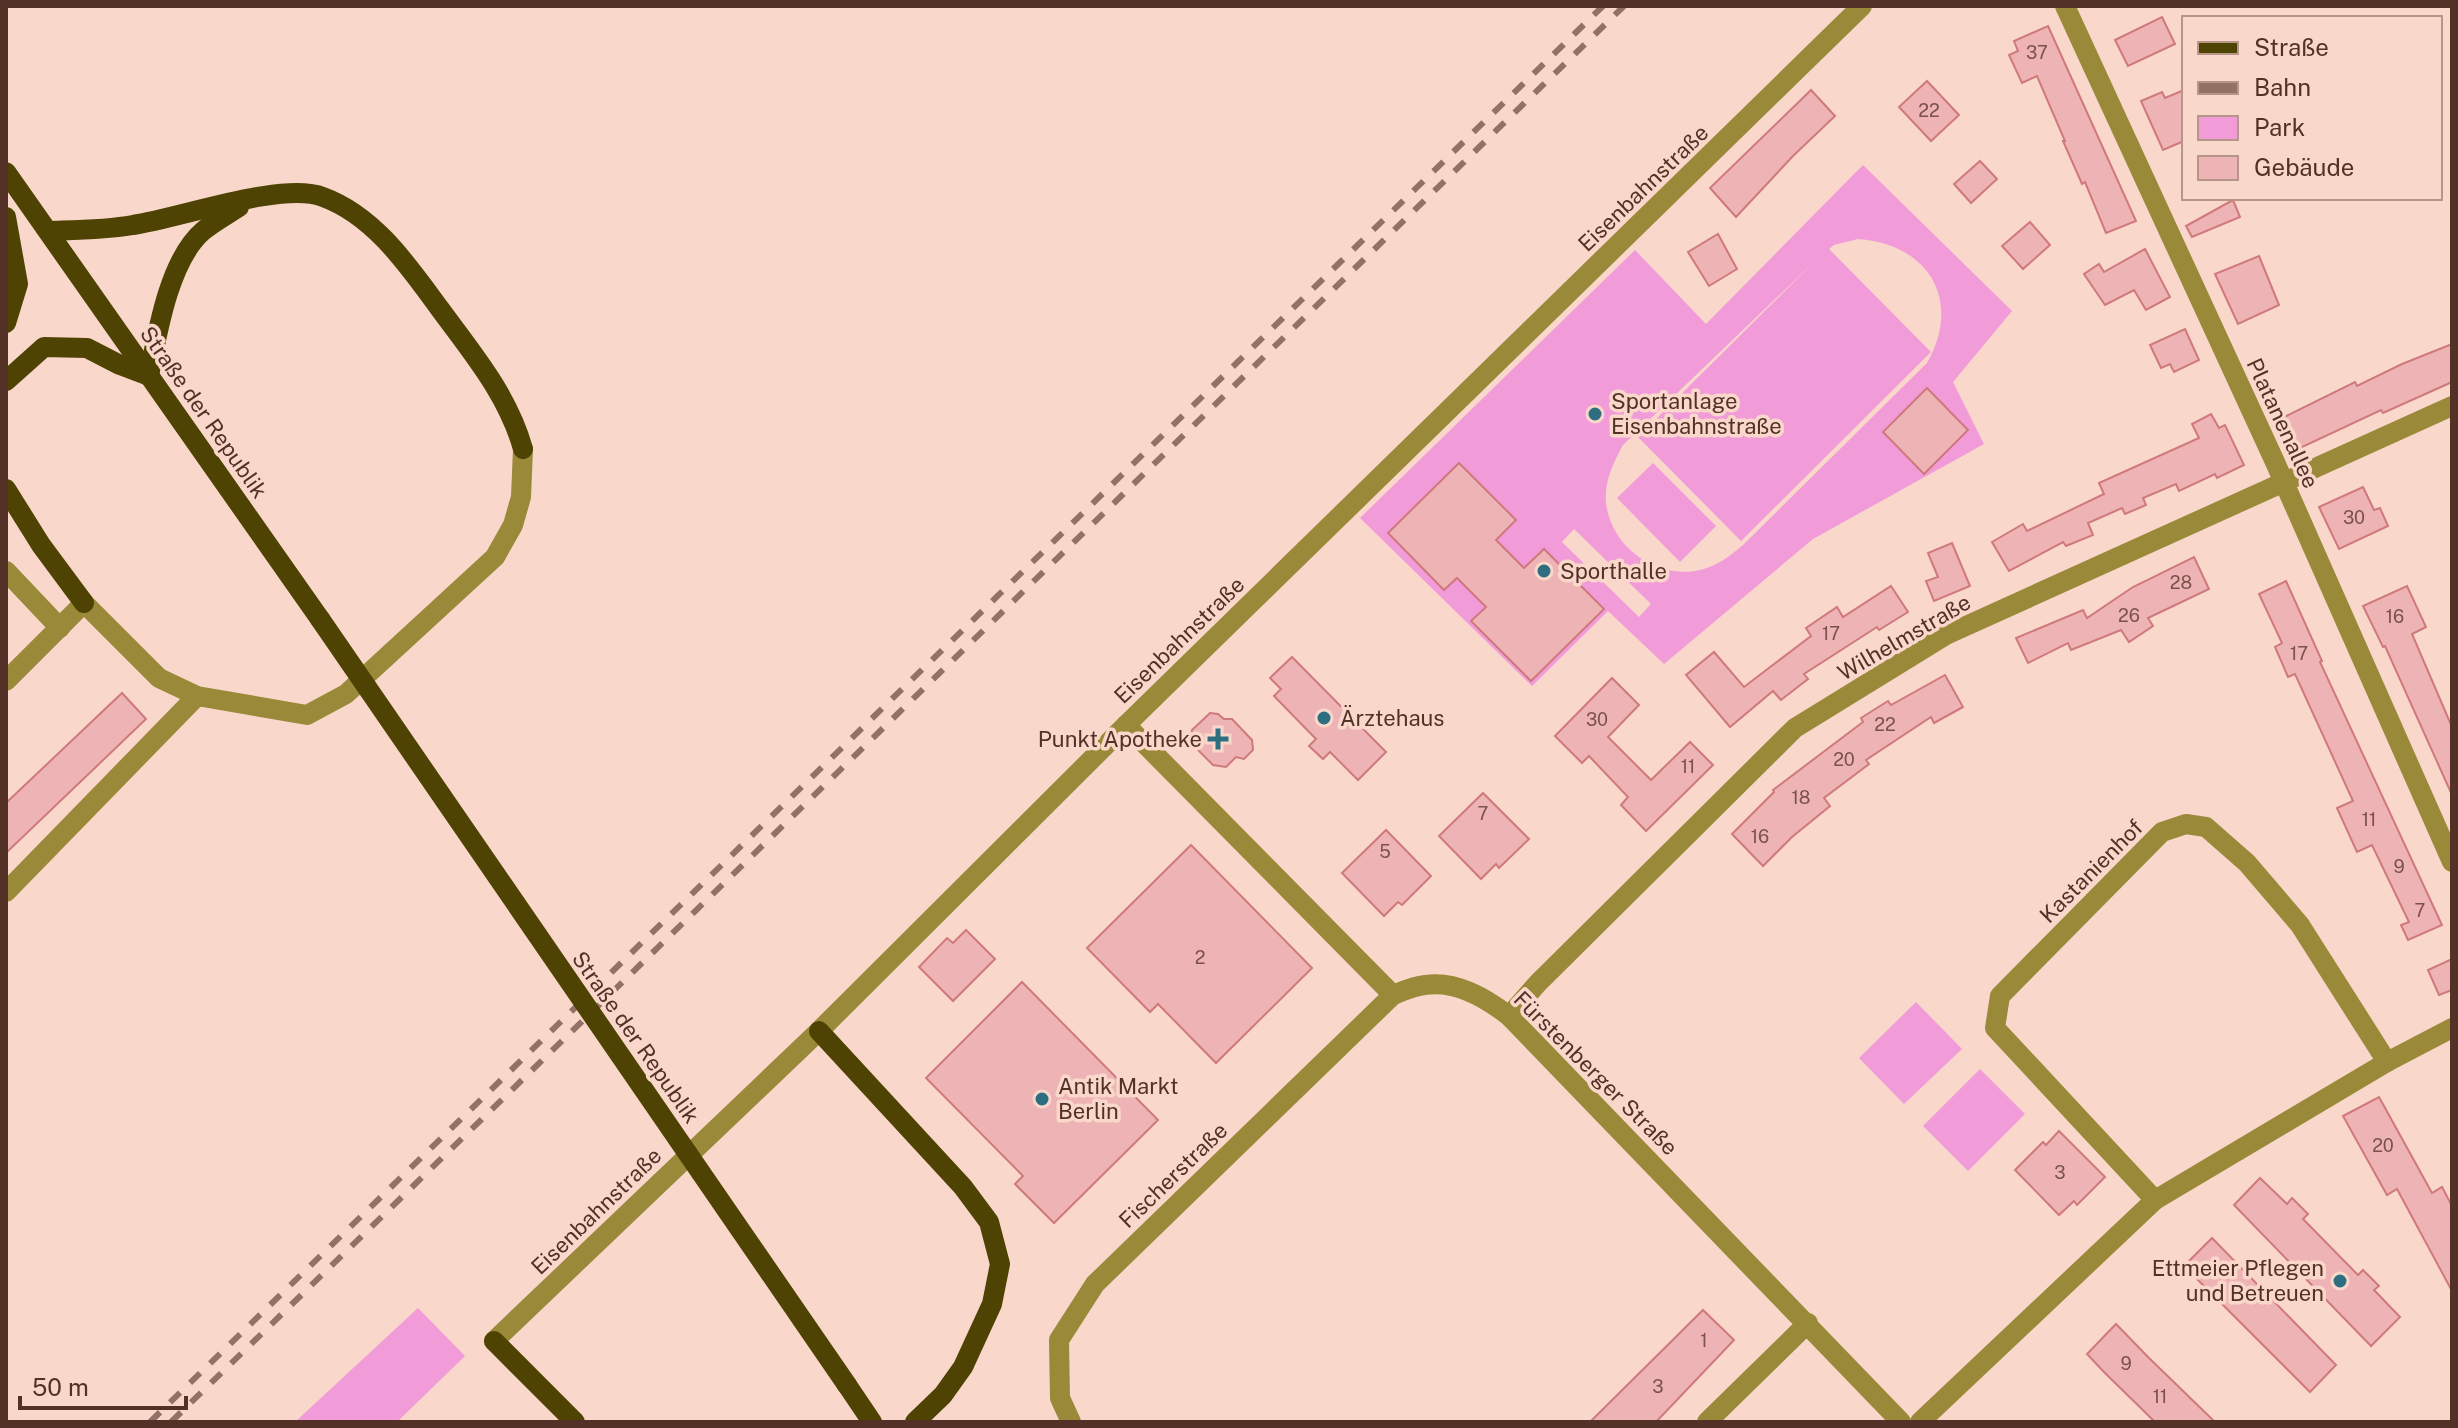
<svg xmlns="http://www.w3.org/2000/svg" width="2458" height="1428" font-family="'Public Sans',sans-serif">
	<rect width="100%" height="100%" fill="#fad7cb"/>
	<g fill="#f29bd9" fill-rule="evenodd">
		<path d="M1863,165L2012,311L1953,382L1984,444L1813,539L1664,664L1608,611L1532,686L1360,518L1635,250L1706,324ZM1858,239C1928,244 1963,300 1927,363L1743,545C1730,556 1717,566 1700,570C1658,580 1611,548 1606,503C1604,482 1613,463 1623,445L1816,260L1638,437L1741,541L1931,352L1829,249L1834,245ZM1574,529L1651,604L1639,617L1562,542Z"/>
		<path d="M1653,463L1716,526L1680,562L1617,498Z"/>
		<path d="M1916,1002L1962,1049L1904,1104L1859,1058Z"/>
		<path d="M1980,1069L2025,1114L1968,1171L1923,1126Z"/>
		<path d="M418,1308L465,1356L397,1422H295Z"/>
	</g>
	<g fill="#eeb4b5" stroke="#cf797c" stroke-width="2">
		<path d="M2162,17L2175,44L2128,66L2115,40Z"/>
		<path d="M2048,26L2136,221L2106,233L2085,182L2082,184L2063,141H2065L2037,76L2022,83L2009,55L2018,51L2014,41Z"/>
		<path d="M1927,81L1959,115L1931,141L1899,107Z"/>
		<path d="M1811,90L1835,116L1793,156L1736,217L1710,188Z"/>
		<path d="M2184,90V141L2163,150L2141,101L2162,92L2165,98Z"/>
		<path d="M1980,161L1997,179L1971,203L1954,184Z"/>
		<path d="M2233,200L2240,217L2192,237L2186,226Z"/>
		<path d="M2030,222L2050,245L2023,269L2002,246Z"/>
		<path d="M1718,234L1737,269L1709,286L1688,252Z"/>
		<path d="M2145,249L2170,297L2146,310L2134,290L2105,305L2084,274L2099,264L2104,272Z"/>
		<path d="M2259,256L2279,305L2238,324L2215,274Z"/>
		<path d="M2185,329L2199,360L2174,372L2170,364L2161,368L2150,345Z"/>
		<path d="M2452,344V382L2383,413L2381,410L2298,449L2284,417L2355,382L2357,386L2402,364Z"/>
		<path d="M1927,388L1968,430L1924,474L1883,432Z"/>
		<path d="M2211,414L2219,428L2225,425L2244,465L2217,478L2215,474L2179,491L2176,484L2143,498L2146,505L2125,514L2122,508L2088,523L2093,535L2066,546L2063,542L2009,571L1992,542L2023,524L2027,531L2104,494L2099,483L2199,438L2192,424Z"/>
		<path d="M1459,463L1516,520L1496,540L1524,568L1544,549L1604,609L1531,681L1471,621L1486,607L1457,578L1444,590L1388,533Z"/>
		<path d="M2363,487L2374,510L2380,508L2388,526L2339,549L2319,507Z"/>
		<path d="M1952,543L1970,586L1934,601L1926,581L1938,577L1928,553Z"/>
		<path d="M2194,557L2209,589L2148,618L2153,626L2129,642L2121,630L2071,650L2068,643L2028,663L2016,638L2083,610L2087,618L2133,587Z"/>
		<path d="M2286,581L2322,661L2320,662L2442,925L2408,940L2401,925L2409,922L2372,845L2357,852L2337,808L2353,801L2295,674L2288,677L2275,647L2282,643L2259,594Z"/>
		<path d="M1891,586L1908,612L1879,630L1877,627L1804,674L1808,679L1781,700L1773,691L1730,727L1686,675L1714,652L1744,687L1811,636L1806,628L1837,607L1843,617Z"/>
		<path d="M2407,586L2426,627L2412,634L2452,727V795L2385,646L2383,647L2363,606Z"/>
		<path d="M1292,657L1386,752L1358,780L1330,752L1323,759L1309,746L1316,739L1274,696L1281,689L1270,678Z"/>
		<path d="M1945,675L1963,707L1934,723L1931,717L1866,760L1869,764L1824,798L1830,806L1792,837L1763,866L1732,834L1774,792L1773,790L1863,722L1861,718L1888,701L1891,705Z"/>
		<path d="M1612,678L1639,705L1608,737L1651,780L1690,742L1713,765L1646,831L1621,805L1628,797L1589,756L1582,763L1555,736Z"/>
		<path d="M122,693L146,719L6,853V803Z"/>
		<path d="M1210,713L1218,714L1224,719H1232L1252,740L1253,750L1244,759L1236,757L1226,767L1213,765L1190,742L1192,730Z"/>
		<path d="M1483,793L1529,839L1499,868L1496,864L1481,879L1439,836Z"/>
		<path d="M1386,830L1431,876L1402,905L1398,902L1384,916L1342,873Z"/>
		<path d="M1191,845L1312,968L1216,1063L1158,1004L1150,1012L1087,948Z"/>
		<path d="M966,930L995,959L953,1001L919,967L947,938L953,943Z"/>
		<path d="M2452,959V990L2439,995L2428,970Z"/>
		<path d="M1022,982L1158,1120L1054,1223L1015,1184L1023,1176L926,1078Z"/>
		<path d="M2379,1097L2432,1193L2442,1187L2452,1206V1291L2397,1189L2387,1195L2343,1116Z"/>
		<path d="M2059,1131L2105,1177L2077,1205L2074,1201L2059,1215L2015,1170L2043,1142L2046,1145Z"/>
		<path d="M2260,1178L2287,1204L2292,1198L2308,1214L2303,1219L2358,1275L2363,1270L2379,1286L2374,1290L2400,1317L2371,1346L2234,1205Z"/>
		<path d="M2212,1238L2336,1365L2310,1392L2184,1266Z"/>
		<path d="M1703,1310L1734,1340L1656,1422H1590Z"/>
		<path d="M2116,1324L2149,1358L2215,1422H2155L2104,1372L2087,1354Z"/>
	</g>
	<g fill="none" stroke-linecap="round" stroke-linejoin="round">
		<g stroke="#998939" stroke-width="20">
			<path d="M2065,6L2275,462L2452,862"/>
			<path d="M6,571L60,628"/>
			<path d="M6,681L84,603L159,678L197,696L307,715L346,694L495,557L513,525L521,497L523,449"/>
			<path d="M1126,725L1393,995C1403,991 1414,986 1425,985C1456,980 1486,998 1509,1016L1901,1422"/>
			<path d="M6,892L197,696"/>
			<path d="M1509,1016L1538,983L1795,728L1946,635L2452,406"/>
			<path d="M2155,1200L1995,1028L2000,996L2162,832L2186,824L2206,827L2247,863L2300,925L2387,1062"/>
			<path d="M494,1341L819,1031L1126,725L1862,6"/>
			<path d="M1071,1422L1060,1398L1059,1340L1095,1284L1393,995"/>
			<path d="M1707,1422L1808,1323"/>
			<path d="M1920,1422L2155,1200L2387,1062L2452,1028"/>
		</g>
		<g stroke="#4e4303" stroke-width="20">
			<path d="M6,172L320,619"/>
			<path d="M6,217L18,284L6,323"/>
			<path d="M48,231C77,230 105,230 133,225C181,218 282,181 323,197C375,216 409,267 440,309C473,354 508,395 523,449"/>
			<path d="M149,376C157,334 169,260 203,231C214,222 227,215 239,207"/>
			<path d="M6,381L44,347L87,348L120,365L149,376"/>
			<path d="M6,489L41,545L84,603"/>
			<path d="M819,1031L963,1187L989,1222L1000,1264L992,1304L963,1367L943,1395L915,1422"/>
			<path d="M494,1341L575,1422"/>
			<path d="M847,1385L872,1422"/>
		</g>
		<g stroke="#947166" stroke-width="6" stroke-dasharray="14 14" stroke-linecap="butt">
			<path d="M150,1422L1603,6"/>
			<path d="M171,1422L1624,6"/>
		</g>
		<path stroke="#4e4303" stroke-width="20" d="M320,619L847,1385"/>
	</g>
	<g fill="#2d6f81" stroke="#fad7cb" stroke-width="3">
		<circle cx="1595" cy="414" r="8"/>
		<circle cx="1544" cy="571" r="8"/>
		<circle cx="1324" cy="718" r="8"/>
		<path d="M1214 727h8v8h8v8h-8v8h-8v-8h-8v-8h8z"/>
		<circle cx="1042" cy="1099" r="8"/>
		<circle cx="2340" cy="1281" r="8"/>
	</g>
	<g text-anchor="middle" stroke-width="7" stroke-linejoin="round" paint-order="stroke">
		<g font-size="18" fill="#7a524a">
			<text x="2037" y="59">37</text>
			<text x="1929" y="117">22</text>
			<text x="2354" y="524">30</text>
			<text x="2181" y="589">28</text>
			<text x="2129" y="622">26</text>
			<text x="2395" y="623">16</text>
			<text x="1831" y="640">17</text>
			<text x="2299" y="660">17</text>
			<text x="1597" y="726">30</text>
			<text x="1885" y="731">22</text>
			<text x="1844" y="766">20</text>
			<text x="1688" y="773">11</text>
			<text x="1801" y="804">18</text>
			<text x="1483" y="820">7</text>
			<text x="2369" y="826">11</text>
			<text x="1760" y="843">16</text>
			<text x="1385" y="858">5</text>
			<text x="2399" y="873">9</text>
			<text x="2420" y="917">7</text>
			<text x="1200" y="964">2</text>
			<text x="2383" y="1152">20</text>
			<text x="2060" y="1179">3</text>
			<text x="1704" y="1347">1</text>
			<text x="2126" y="1370">9</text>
			<text x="1658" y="1393">3</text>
			<text x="2160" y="1403">11</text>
		</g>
		<g font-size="22" fill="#533126" stroke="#fad7cb">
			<text transform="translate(1643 188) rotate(-44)" y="8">Eisenbahnstraße</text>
			<text transform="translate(204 412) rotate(55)" y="8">Straße der Republik</text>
			<text transform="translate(2283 423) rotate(65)" y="8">Platanenallee</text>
			<text transform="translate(1904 637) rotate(-30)" y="8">Wilhelmstraße</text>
			<text transform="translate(1179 640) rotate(-44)" y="8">Eisenbahnstraße</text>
			<text transform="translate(2091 871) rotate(-45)" y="8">Kastanienhof</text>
			<text transform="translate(636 1037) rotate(55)" y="8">Straße der Republik</text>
			<text transform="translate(1596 1073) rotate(45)" y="8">Fürstenberger Straße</text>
			<text transform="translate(1173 1175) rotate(-44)" y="8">Fischerstraße</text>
			<text transform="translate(596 1211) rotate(-44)" y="8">Eisenbahnstraße</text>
		</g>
		<g font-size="22" fill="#533126" stroke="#fad7cb" text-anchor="start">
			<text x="1611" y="409">Sportanlage<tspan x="1611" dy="25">Eisenbahnstraße</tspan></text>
			<text x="1560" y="579">Sporthalle</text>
			<text x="1340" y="726">Ärztehaus</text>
			<text x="1202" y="747" text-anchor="end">Punkt Apotheke</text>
			<text x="1058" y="1094">Antik Markt<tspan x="1058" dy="25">Berlin</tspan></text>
			<text x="2324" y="1276" text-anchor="end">Ettmeier Pflegen<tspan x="2324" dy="25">und Betreuen</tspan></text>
		</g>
	</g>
	<rect width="2458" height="1428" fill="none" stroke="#533126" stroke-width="16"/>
	<rect x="2182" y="16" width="260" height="184" fill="#fad7cb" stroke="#b79589" stroke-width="2"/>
	<rect x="2198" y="42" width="40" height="12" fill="#4e4303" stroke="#b79589" stroke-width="2"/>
	<text x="2254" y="56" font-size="24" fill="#533126">Straße</text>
	<rect x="2198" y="82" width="40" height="12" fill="#947166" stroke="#b79589" stroke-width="2"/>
	<text x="2254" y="96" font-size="24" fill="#533126">Bahn</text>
	<rect x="2198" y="116" width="40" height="24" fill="#f29bd9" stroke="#b79589" stroke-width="2"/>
	<text x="2254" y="136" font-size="24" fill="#533126">Park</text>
	<rect x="2198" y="156" width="40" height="24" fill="#eeb4b5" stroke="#b79589" stroke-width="2"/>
	<text x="2254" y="176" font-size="24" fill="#533126">Gebäude</text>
	<path d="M20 1396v12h166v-12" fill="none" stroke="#533126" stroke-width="4"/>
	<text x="32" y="1396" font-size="24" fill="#533126" stroke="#fad7cb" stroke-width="6" paint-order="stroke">50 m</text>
</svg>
